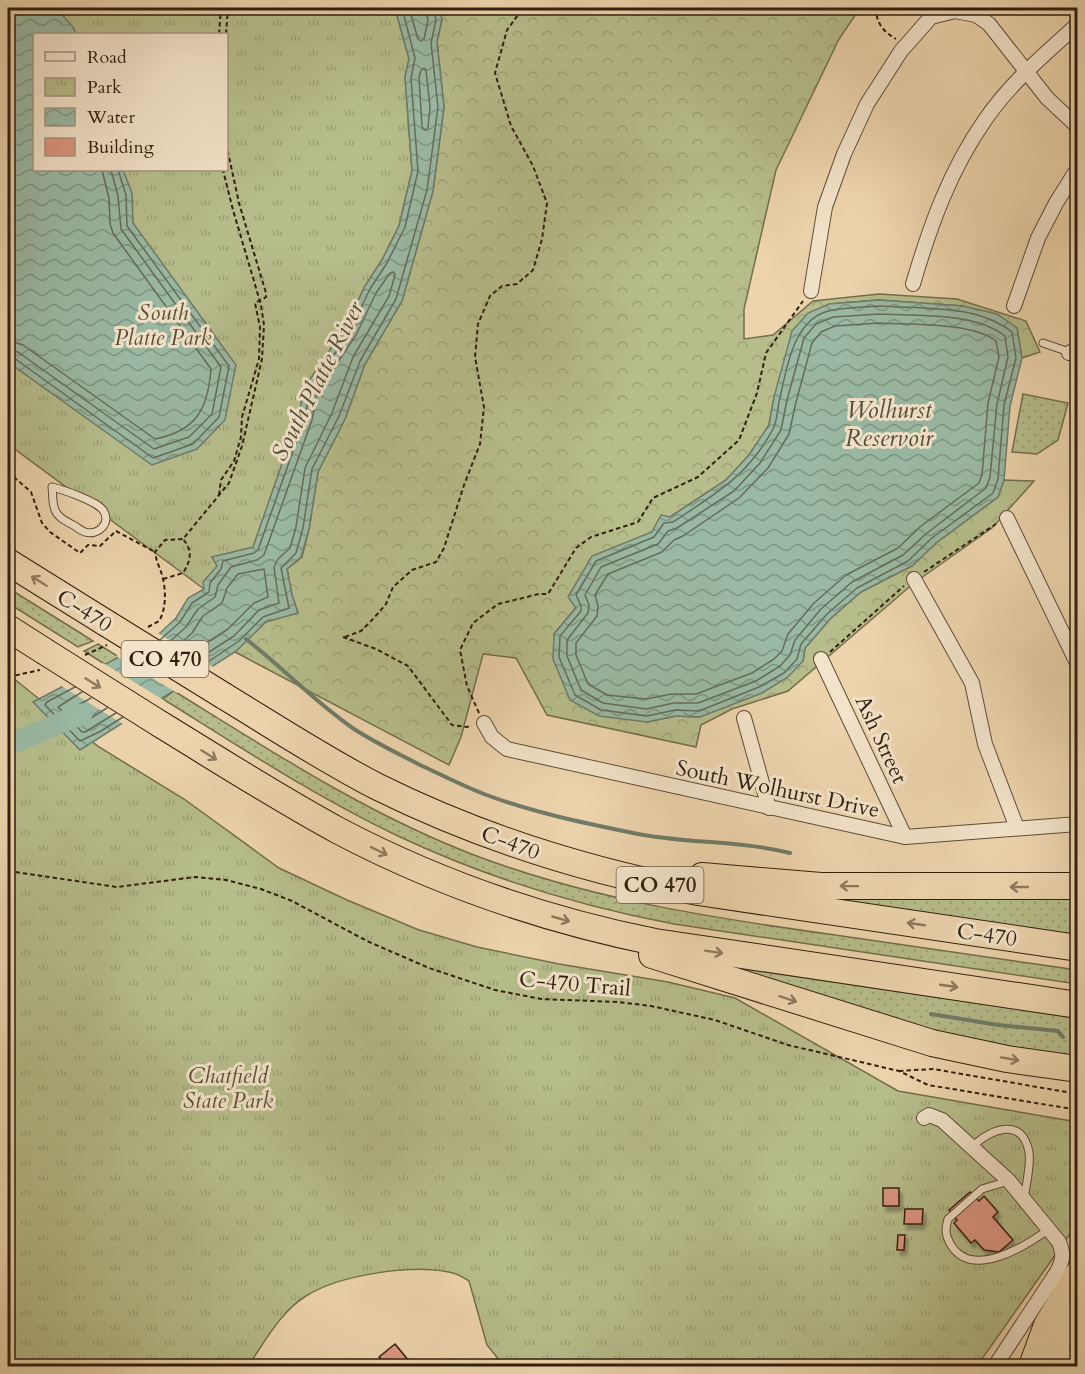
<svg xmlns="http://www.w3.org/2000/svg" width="1085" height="1374" font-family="Cardo,serif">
	<defs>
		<pattern id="grass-dots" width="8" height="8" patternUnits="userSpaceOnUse" patternTransform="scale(1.5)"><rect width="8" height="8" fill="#b6bd8b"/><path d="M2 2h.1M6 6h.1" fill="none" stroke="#9da277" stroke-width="1.8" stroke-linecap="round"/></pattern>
		<pattern id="forest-crowns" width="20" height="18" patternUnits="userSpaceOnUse" patternTransform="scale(1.5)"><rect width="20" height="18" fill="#b6bd8b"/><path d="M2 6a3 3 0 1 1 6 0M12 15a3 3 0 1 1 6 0" fill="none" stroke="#9da277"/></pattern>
		<pattern id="park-tufts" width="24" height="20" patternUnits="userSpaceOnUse" patternTransform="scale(1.5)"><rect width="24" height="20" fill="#b6bd8b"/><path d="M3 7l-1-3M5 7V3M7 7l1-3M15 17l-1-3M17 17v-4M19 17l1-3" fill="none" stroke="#9da277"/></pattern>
		<pattern id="water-waves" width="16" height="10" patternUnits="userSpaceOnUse" patternTransform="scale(1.5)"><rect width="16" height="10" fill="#9ab9a4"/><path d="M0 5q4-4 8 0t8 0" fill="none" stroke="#7e9684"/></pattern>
		<filter id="shadow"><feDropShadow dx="3" dy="5" stdDeviation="1.5" flood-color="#0004"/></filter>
	</defs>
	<rect width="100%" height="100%" fill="#edd4ad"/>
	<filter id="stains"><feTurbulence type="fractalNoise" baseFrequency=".00333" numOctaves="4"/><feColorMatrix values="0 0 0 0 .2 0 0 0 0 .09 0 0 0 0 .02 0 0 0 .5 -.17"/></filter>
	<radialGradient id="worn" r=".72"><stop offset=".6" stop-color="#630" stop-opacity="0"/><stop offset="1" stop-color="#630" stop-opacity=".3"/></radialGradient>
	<g fill="url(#grass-dots)" stroke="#736e4c" stroke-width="1.5">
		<path d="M1023,394L1068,403L1058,440L1037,454L1012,452Z"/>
		<path d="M8,588L82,634L93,641L78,647L8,603Z"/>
		<path d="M98,644L119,657L106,665L84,651Z"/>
		<path d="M174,691C271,751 367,814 474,855C590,899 712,918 835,935C916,947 997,958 1077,970V984L674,924C579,906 485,877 398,836C316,797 240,747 163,699Z"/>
		<path d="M797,895H1077V935Z"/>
		<path d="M712,964L1077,1018V1064L954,1039Z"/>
	</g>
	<path fill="url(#forest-crowns)" stroke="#736e4c" stroke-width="1.5" d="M438,8H860L839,39L776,170L744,309V339L773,335L813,301L879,294L957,299L1026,321L1040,352L1022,358L1017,328L963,306L879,300L829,304L774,397L769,425L749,455L726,480L670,517L661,516L652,532L630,542L554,634L647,722L676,716L700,717L803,661L805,648L831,618L861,592L912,566L936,543L998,497L1004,480L1034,481L992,528L914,583L788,691L732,709L701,725L696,747L547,715L516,658L483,654L461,737L449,765L235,652L266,621L298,613L292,595L287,569L302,557L309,529L318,472L345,419L365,364L402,301L433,191L444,107L437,42L442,19Z"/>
	<g fill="url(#park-tufts)" stroke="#736e4c" stroke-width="1.5" fill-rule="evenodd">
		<path d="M8,8H395L409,59L405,77L412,171L399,226L382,260L365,286L345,328L304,388L299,415L253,548L212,557L217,566L204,589L8,444ZM34,34H226V170H34Z"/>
		<path d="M8,674L99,747L184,799L279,868L347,900L419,930L477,947L559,964L668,982L735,998L898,1091L1077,1122V1224L977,1366H504L487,1345L469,1281C464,1278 458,1274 453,1273C414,1263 339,1275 306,1296C281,1311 264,1343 248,1366H8Z"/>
	</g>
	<g fill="url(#water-waves)" stroke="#707b68" stroke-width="1.5">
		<path d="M8,8H56L73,27L76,34H34V170H123L132,193L133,223L236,365L225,420L197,449L152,465L8,362Z"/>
		<path d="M395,8H438L442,19L437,42L444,107L433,191L402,301L365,364L345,419L318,472L309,529L301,557L287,569L292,595L298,613L266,622L235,652L80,750L33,702L119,657L159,634L176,618L188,598L204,589L203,582L217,566L212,557L253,547L299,415L304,388L345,328L365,286L382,260L399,226L412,171L405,77L409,59Z"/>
		<path d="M879,300L963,306L997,314L1017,328L1022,358L1010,406L1004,480L998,497L936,543L912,566L861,592L831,618L805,648L803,661L788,677L762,693L700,717L676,716L647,722L599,716L570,700L553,659L554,634L576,608L568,597L592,556L652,532L661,515L670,517L726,480L749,455L769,425L774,397L792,331L808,313L829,304Z"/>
	</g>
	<g fill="#edd4ad">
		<path d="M156,632L215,668L177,693L116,656Z"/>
		<path d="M103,663L165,701L126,726L60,685Z"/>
	</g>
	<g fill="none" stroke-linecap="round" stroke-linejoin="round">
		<g stroke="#656c59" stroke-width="1.5">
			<path d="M409,8L418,39L421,41L424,39L428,20L425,8"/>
			<path d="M424,68L426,70L430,107L428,128L425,130L422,127L419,78L421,70Z"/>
			<path d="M879,306C922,309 976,304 1012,332L1016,358L1004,405L998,479L993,493L932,538L908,561L857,588L827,614L801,644L797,659L784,673L759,687L699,711L675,710L647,716L601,710L575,695L559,657L560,636L581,611V606L576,595L596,561L654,537L664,523L673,522C715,494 748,476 773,429C778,420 777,408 780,398C787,366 794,316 833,310C848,307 864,307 879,306Z"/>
			<path d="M879,314C917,316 974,312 1005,336L1008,357L997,404L990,477L986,488L927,533L903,555L852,582L821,609L795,640L790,655L780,666L756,681L698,703H674L646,709L603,703L581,690L567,656V640L588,613L589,605L585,595L601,567L658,544L668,531L677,528L734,491L760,463L781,430L787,400L804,338L816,324L833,317Z"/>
			<path d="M879,323C910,325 972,322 996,341L999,357L988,403L982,475L979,483L921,526L898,548L846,575L814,603L788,634L782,651L774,659L752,673L696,694H672L646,699L607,695L588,684L576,655V643L597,616L598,606L595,595L608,574L662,552L674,540L683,536L739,498L768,468L789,434L796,402L812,343L821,332L835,326Z"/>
			<path d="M8,340L23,345L155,439C196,431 208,409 211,369L113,233L110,224L109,198L102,170"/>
			<path d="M8,349L18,352L154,449L189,437L212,414L221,367L121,229L118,196L111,170"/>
			<path d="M8,357L14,358L153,458L193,444L219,417L229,366L127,226L126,195L118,170"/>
			<path d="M160,640L180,622L192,603L209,592L210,583L221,569L223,561L254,553L258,550L305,417L310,390L350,331L370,289L387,263L405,227L418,171L411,78L415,58L402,8"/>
			<path d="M167,644L186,627L198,609L215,597L218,585L231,567L257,560L264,555L312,420L317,393L356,335L376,293L390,273L394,272L395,275L389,296L353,357L332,413L305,468L296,527L290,548L278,559L274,567L279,603L259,610L234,636L195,661"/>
			<path d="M175,649L192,633L203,616L222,603L227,588L238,574L264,569L268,597L254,603L228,629L186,656"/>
			<path d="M202,666L239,641L263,617L289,608L281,568L296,553L303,528L312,469L339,416L360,361L396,299L427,190L438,107L431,43L436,20L433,8"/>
			<path d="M75,687L47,702L45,705L80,741L101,731L123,717"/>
			<path d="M82,692L58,707L82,732H85L116,713"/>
			<path d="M91,698L73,708L83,721H86L107,708"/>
		</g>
		<g stroke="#707b68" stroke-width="4">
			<path d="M246,639C283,668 315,702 354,729C374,742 397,753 418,764C440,774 461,785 484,794C531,812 584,823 633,833C685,844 739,840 790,853"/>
			<path d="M931,1014L998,1025L1058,1031L1063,1037"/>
		</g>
		<path stroke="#9ab9a4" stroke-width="21" d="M8,745L82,714"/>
	</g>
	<g fill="#de9682" stroke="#301f0e" stroke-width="1.5" filter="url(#shadow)">
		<rect x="883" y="1188" width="16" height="18"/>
		<path d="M970,1192L979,1201L984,1196L998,1212L993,1217L1013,1240L999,1252L984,1250L975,1240L971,1243L954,1223L957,1220L949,1210Z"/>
		<path d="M905,1209H923L922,1224H904Z"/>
		<path d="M898,1235H905L904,1250H897Z"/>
		<path d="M395,1344L413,1366H379L384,1362L379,1357Z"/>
	</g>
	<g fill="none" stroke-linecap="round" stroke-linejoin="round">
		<g stroke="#5f4c36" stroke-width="9">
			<g id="service">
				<path d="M1043,343L1072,353"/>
				<path d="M52,487C64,490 96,501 103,510C112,523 98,536 85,532C81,531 77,527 73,525C66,521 58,518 55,510C52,503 53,494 52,487Z"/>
				<path d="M972,1147C991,1129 1022,1116 1029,1152C1031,1166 1026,1185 1024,1199"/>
				<path d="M1009,1181L982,1189L948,1219C945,1229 945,1235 951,1245C972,1280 1026,1246 1049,1229"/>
			</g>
		</g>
		<g stroke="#5f4c36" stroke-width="16">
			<g id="minor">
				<path d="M913,284C930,226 950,170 985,120C1010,83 1045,54 1078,24"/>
				<path d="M811,291L825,207L844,154L867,104L901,51L931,17L955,11L976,15L989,24L1047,98L1078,127"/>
				<path d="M1014,306L1038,238L1056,203L1078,168"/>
				<path d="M1069,353L1078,348"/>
				<path d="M1007,518L1078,665"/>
				<path d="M914,579L972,683L985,744L1017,828"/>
				<path d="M821,659L905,837"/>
				<path d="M744,718L769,808"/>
				<path d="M484,723L492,737L507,749L905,837L1078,824"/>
				<path d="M924,1118L929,1115L942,1120L1009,1181L1059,1242C1064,1254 1063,1260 1057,1272L995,1366"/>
			</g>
		</g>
		<g stroke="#301f0e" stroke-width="26">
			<path id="trunk" d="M1066,1366L1078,1349"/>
		</g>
		<g stroke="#301f0e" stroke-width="28">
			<g id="motorway">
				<path d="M8,562L106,623"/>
				<path d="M8,628L44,651"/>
				<path d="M224,696C275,727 325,760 378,787C479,837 587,871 698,892L1078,948"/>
				<path d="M160,724C219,760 278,798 339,831C438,883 546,920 655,942L1078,1005"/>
				<path d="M702,876L821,886H1078"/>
				<path d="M652,955L932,1043L1007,1059L1078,1069"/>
				<path d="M1032,1366L1047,1325L1078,1274"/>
				<path d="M1057,1366C1057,1348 1060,1335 1070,1319"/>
			</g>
		</g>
		<g stroke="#301f0e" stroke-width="2" stroke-dasharray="4.5 3" stroke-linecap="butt">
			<path d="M857,8L876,12C878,25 884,32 896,39"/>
			<path d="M219,34L221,8"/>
			<path d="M226,34L228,8"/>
			<path d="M8,472L31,492L42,523L50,532L80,553L88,545L100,546L116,531"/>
			<path d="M219,495L221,480L234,461L241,437L242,417L259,359L260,327L255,303L266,297V293L239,203L226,143"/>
			<path d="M116,531L155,552"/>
			<path d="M924,572L996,524"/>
			<path d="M163,579L183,573C191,560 193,551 183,539"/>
			<path d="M148,627L159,621C166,610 166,592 163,579C161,569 156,562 155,552L165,540L183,539L229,483L242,446L262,359L264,325L261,305L233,210L223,170"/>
			<path d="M343,637L376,649L408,666L452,725L466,727L472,726"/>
			<path d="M345,637L361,631L373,619L386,604L393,587L412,570L436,562L444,548L464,485L480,444L484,407L475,357L478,324L490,296L502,286L517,284L533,270L542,239L547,203L533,166L511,126L495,73L507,30L523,8"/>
			<path d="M830,652L904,586"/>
			<path d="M85,655L107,645"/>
			<path d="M8,677L40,670"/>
			<path d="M479,713L467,686L460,650L473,623L498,604L539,594H548L576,548L591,537L638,522L653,498L698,477L739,440L757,393L766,353L803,301"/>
			<path d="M8,871L117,887L195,877L226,880L261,889L292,901L367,941L429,968L495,990L541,999L618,1002L651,1006L715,1020L788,1045L899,1071L928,1085L1078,1110"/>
			<path d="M899,1071L933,1069L1078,1094"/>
		</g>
		<use href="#service" stroke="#f3e3ca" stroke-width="7"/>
		<use href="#minor" stroke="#f3e3ca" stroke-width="14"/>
		<use href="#trunk" stroke="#edd4ad" stroke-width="24"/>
		<use href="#motorway" stroke="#edd4ad" stroke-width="26"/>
		<g stroke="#301f0e" stroke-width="28" stroke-linecap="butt">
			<g id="motorway-bridge">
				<path d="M106,623L224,696"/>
				<path d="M44,651L160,724"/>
			</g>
		</g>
		<use href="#motorway-bridge" stroke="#edd4ad" stroke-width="26"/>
	</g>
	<defs><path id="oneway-shaft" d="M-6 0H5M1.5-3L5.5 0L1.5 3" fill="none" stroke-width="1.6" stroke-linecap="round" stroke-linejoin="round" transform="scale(1.5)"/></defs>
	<g stroke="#8e7a5e">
		<use href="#oneway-shaft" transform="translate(39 581) rotate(-148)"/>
		<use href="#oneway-shaft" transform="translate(93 683) rotate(32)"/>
		<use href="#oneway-shaft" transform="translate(209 755) rotate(32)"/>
		<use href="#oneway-shaft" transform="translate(379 851) rotate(26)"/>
		<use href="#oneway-shaft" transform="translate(849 886) rotate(-179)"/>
		<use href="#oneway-shaft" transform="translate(1019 887) rotate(180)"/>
		<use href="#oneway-shaft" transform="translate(561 919) rotate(16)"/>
		<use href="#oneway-shaft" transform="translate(916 924) rotate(-172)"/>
		<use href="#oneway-shaft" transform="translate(714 952) rotate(9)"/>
		<use href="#oneway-shaft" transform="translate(949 986) rotate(8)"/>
		<use href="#oneway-shaft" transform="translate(788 999) rotate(18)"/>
		<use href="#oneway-shaft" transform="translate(1010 1059) rotate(10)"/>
	</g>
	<g text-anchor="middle" stroke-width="6" stroke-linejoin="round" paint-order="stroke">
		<g fill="#f3e3ca" stroke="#6a5a46" stroke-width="1.5">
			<rect x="121.5" y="641" width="87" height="36" rx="4.5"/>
			<rect x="616.5" y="867" width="87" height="36" rx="4.5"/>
		</g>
		<g font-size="21" font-weight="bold" fill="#301f0e">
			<text x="165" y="666">CO 470</text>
			<text x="660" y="892">CO 470</text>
		</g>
		<g font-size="22" font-style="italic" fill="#584e34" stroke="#f3e3ca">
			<text x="163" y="320">South<tspan x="163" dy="25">Platte Park</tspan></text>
			<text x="228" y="1083">Chatfield<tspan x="228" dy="25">State Park</tspan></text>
		</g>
		<g font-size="22" fill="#301f0e" stroke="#f3e3ca">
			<text transform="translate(85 610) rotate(32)" y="8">C-470</text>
			<text transform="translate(882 739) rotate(65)" y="8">Ash Street</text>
			<text transform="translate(778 788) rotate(12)" y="8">South Wolhurst Drive</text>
			<text transform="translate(511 842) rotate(20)" y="8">C-470</text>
			<text transform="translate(987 934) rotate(8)" y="8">C-470</text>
			<text transform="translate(575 983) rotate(5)" y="8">C-470 Trail</text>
		</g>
		<g font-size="24" font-style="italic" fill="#504d3b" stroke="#f3e3ca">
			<text transform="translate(317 381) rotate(-63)" y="8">South Platte River</text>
			<text x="889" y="418">Wolhurst<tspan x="889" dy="28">Reservoir</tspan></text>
		</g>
	</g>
	<rect width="1085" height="1374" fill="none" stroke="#edd4ad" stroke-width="30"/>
	<rect x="9" y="9" width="1067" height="1356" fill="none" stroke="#301f0e" stroke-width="3"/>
	<rect x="15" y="15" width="1055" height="1344" fill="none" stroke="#301f0e" stroke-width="1.5"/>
	<rect x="33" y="33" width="195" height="138" fill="#f3e3ca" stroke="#a5957f" stroke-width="1.5"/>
	<rect x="45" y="52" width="30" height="9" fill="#f3e3ca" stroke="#a5957f" stroke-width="1.5"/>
	<text x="87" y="63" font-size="18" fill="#301f0e">Road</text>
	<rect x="45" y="78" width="30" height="18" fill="url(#park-tufts)" stroke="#a5957f" stroke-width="1.5"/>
	<text x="87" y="93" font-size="18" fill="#301f0e">Park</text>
	<rect x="45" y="108" width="30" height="18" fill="url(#water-waves)" stroke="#a5957f" stroke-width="1.5"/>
	<text x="87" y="123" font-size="18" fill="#301f0e">Water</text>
	<rect x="45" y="138" width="30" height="18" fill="#de9682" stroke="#a5957f" stroke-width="1.5"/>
	<text x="87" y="153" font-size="18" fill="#301f0e">Building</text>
	<rect width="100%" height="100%" filter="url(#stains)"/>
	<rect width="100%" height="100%" fill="url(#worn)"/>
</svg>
